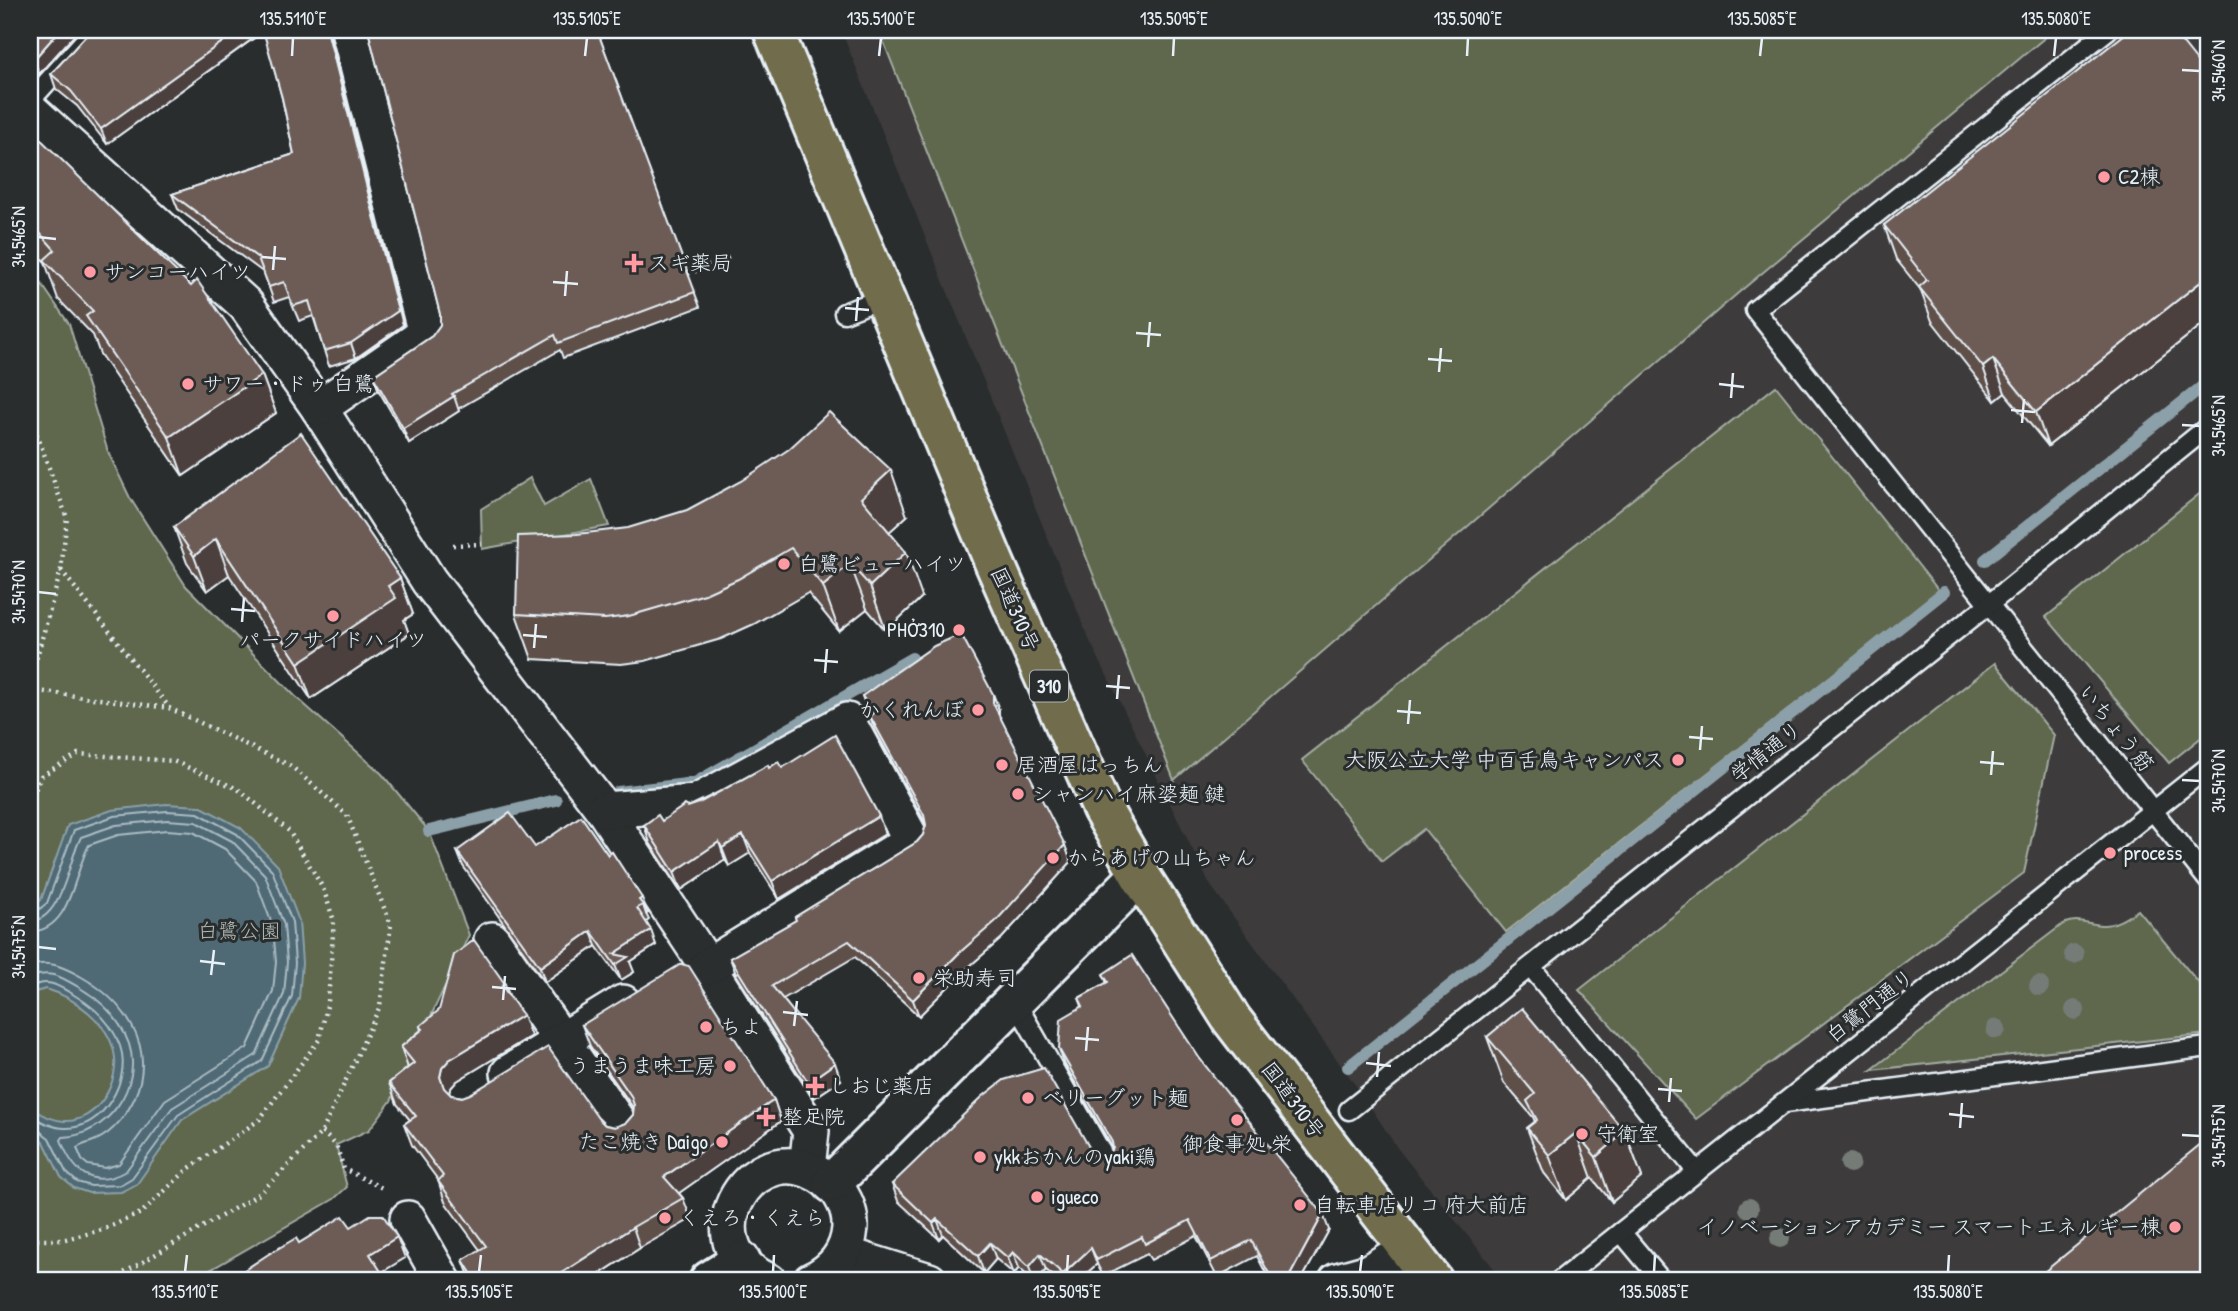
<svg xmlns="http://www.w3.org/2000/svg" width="2238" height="1311" font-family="'Patrick Hand','Klee One',sans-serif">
	<rect width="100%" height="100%" fill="#2a2d2e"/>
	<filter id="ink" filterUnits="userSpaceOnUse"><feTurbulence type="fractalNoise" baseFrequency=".0143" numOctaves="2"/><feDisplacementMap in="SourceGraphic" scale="14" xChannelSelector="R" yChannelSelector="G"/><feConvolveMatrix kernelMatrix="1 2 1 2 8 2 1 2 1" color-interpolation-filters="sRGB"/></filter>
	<g filter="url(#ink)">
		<path fill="#3e3b3a" d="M841,30H2208V1281H1504L1398,1149L1364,1097L1209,883L1088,637Z"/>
		<g fill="#5e674e" stroke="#a3aca3" stroke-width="2">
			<path d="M879,30H2054L1737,294L1174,780Z"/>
			<path d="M30,267L69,324L108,452L130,498L186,586L295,696L382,774L429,831L469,935L391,1101L369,1130L336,1145L347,1187L334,1199L191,1281H30Z"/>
			<path d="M1776,386L1939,591L1506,932L1424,829L1382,861L1302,760Z"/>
			<path d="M530,478L544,506L591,479L609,526L482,549L481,509Z"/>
			<path d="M2208,487V732L2169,763L2046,617Z"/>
			<path d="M1995,663L2054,735L2024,873L1696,1119L1579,990Z"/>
			<path d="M2138,910L2208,994V1034L1871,1070L2063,924C2078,917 2086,924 2101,925C2115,926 2127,917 2138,910Z"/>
		</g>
		<path fill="#4f6a74" stroke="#8ca0a9" stroke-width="2" d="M166,804L200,806L241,828L278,866L299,921L302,963L299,998L268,1066L182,1120L137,1184L121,1192L89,1193L74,1188L61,1177L44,1142L30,1132V1107C40,1114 52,1120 64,1121C97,1123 121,1081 114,1052C108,1022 74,997 46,989L35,992L30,996V908L41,900L68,825L112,810Z"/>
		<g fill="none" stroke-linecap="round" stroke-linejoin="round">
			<g stroke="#abbbc3" stroke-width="2">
				<path d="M30,913L36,912L47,903L74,830L114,816L167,811L198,813L237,834L272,870L292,922L295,963L292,996L262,1061L178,1115L132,1178L120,1185L91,1186L77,1182L66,1172L49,1138L36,1128L30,1127"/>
				<path d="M30,922C63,919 68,861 81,837L116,825L167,820L196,822L232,841L265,875L284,925L287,962L284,994L256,1055L172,1108L126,1171C92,1190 73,1172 61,1140L63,1137C107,1136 143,1086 129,1044C120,1019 102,1001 80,988C61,977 52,970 30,977"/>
				<path d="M30,932C72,930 73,874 89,845L118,835L167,830L193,832L225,849L256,881L273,927L276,962L273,991L247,1048L165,1100L119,1164L105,1168L88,1165L82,1160L77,1148C82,1144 90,1143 96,1140C113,1133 128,1113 135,1097C157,1045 124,1001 80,976C63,967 50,960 30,966"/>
				<path d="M30,987C49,978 57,985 74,995C95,1007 112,1023 120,1046C132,1079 103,1130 65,1128C52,1128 41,1121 30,1115"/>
			</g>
			<g stroke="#8ca0a9" stroke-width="12">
				<path d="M1985,560L2208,382"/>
				<path d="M618,792L695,783L912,658"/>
				<path d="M429,831L556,800"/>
				<path d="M1348,1067L1944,592"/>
			</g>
			<g stroke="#e8f1f8" stroke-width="23">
				<g id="lane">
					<path d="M2108,30L1755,310L2208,880"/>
					<path d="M30,101L94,30"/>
					<path d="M844,313L883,298"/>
					<path d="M1531,967L1697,1172"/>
					<path d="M1015,1001L1108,1164"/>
					<path d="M1785,1103L2208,1047"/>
					<path d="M1349,1110L1988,605L2208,427"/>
					<path d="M1621,1232L1662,1281"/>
					<path d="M1559,1281L2208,767"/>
				</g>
			</g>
			<g stroke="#e8f1f8" stroke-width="40">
				<g id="street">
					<path d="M30,110L246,305L319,408L429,581L604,810L700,955L811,1131L807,1168"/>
					<path d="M319,408L426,334L349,30"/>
					<path d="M604,810L696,803L847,721L912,841L707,967"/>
					<path d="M492,940L622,1128"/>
					<path d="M509,1073L623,1003"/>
					<path d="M408,1219L443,1281"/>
					<path d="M843,1254L929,1281"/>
					<path d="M768,1281C683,1244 754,1124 828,1181C842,1191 851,1211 850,1228C848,1253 833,1271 811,1281"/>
					<path d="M1337,1281L1369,1272L1407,1249"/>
				</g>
			</g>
			<g stroke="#e8f1f8" stroke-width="44">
				<g id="secondary">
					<path d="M832,1183L1140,875"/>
					<path d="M709,1281L741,1261"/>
				</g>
			</g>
			<g stroke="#e8f1f8" stroke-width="44">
				<path id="highway" d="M773,30L994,562L1102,809L1140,875L1232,1020L1433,1281"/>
			</g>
			<g stroke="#e8f1f8" stroke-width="4.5" stroke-dasharray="2 5" stroke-linecap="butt">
				<path d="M688,274L732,256"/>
				<path d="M30,422L38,437L67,518L61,570L30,682"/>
				<path d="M453,545L482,544"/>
				<path d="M61,570L169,707"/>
				<path d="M30,690L169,708L291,766L347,815L391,925L380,1006L322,1132L259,1194L110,1281"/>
				<path d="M30,802L41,776L78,754L173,761L238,789L289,831L323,888L334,921L328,1002L319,1040L259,1120L188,1169L141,1213L102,1230L62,1240H30"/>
				<path d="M322,1132L336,1145L344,1169L384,1189"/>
			</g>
			<use href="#lane" stroke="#2a2d2e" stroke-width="18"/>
			<use href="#street" stroke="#2a2d2e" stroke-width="35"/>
			<use href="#secondary" stroke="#2a2d2e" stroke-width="38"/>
			<use href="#highway" stroke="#716c4b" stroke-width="38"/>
		</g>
		<g fill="#747b78">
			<circle cx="2074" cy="954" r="10"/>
			<circle cx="2039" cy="986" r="10"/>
			<circle cx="2075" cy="1010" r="10"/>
			<circle cx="1996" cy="1029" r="10"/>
			<circle cx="1850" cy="1163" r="10"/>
			<circle cx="1749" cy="1208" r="10"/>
			<circle cx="1780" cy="1238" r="10"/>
		</g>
		<g fill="#5e4f4a" stroke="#e8f1f8" stroke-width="2">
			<path d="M30,30H79L39,74L35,70L30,75Z"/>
			<path d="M91,30H330L329,35L403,325L356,358L329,366L313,316L299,321L289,297L274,302L264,273L178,209L172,194L294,154L282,98L264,31L107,144L77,106L56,89L51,74Z"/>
			<path d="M597,30L700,307L563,358L560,350L458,409L459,411L409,443L379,391L373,376L432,336L440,325V314Z"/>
			<path d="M2208,75V320L2048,446L2005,393L1995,401L1932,321L1920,289L1896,259L1884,225Z"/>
			<path d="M30,129L262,375L276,413L183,476L100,354L93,335L58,299L45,262L39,256L34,242L30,238Z"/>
			<path d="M907,516L889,532L922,597L886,631L867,609L839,631L808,593L754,624L721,639L645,661L621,664L532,659L516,614L577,534Z"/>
			<path d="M174,527L400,578L413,614L404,620L409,634L311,699L229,575L207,591L187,563Z"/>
			<path d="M993,694L999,710V716L1071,862L1002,938L964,971L919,1016L855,957L783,999L841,1080L814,1098L736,974L730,958L796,920L795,917L917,842L923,835L926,824L876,732L862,696Z"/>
			<path d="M769,768H782L885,834L779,899L750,853L729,866L725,860L681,890L650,843L644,825L662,821L688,807Z"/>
			<path d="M535,847L608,855L612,852L648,913L646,914L649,920L646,922L656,945L630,962L634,972L621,980L596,946L545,982L463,866L457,851Z"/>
			<path d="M1103,974L1200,1059L1329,1230L1301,1281H1270L1257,1256L1217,1277L1196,1236L1151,1260L1147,1254L1103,1276L1097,1264L1078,1281H1059L1046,1270L1036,1281H1033L1019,1268L1014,1274L996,1259L984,1273L943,1235L939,1239L898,1201L892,1184L1093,1154L1101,1159L1108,1157L1113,1149L1065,1065L1059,1049L1082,1006L1079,998L1107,983Z"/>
			<path d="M505,984L509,995L531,1036L457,1081L450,1089L449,1093L451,1095L598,1118L605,1125L615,1127L626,1123L633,1115L634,1109L590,1046L582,1025L774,1100L781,1121L679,1193L683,1198L691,1219L640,1248L589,1281H471L463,1260L480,1250L445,1202L438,1180L412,1145L404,1124L410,1120L397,1104L389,1083L408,1068L401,1047L421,1030L420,1026Z"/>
			<path d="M1487,1037L1625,1132L1642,1177L1612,1202L1592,1178L1566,1200L1544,1173L1527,1128L1535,1122L1533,1117L1504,1083Z"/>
		</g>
		<g fill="#4c403c" stroke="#e8f1f8" stroke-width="2">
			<path d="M60,30H79L39,74L34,59Z"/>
			<path d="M239,30H265L107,144L101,129Z"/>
			<path d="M327,30H330L329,35L403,325L356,358L351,343Z"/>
			<path d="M30,56L35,70L30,75Z"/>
			<path d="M2208,276V320L2048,446L2036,412Z"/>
			<path d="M1993,359L2005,393L1995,401L1983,367Z"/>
			<path d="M262,375L276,413L183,476L169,437Z"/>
			<path d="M454,396L459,411L409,443L403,428Z"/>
			<path d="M891,470L907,516L877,543L861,498Z"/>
			<path d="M216,539L229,575L207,591L194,556Z"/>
			<path d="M906,552L922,597L886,631L870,586Z"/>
			<path d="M850,564L867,609L839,631L823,586Z"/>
			<path d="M400,578L413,614L404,620L409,634L311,699L298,663L388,586Z"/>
			<path d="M993,694L999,710V720L993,703Z"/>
			<path d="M879,816L885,834L779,899L772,881Z"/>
			<path d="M743,835L750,853L729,866L722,848Z"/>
			<path d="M719,842L725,860L681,890L674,872Z"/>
			<path d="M1065,845L1071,862L1002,938L964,971L919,1016L913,1000Z"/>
			<path d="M642,898L648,913L646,914L643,905L639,900Z"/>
			<path d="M651,930L656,945L630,962L634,972L621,980L615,965L614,954Z"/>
			<path d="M591,931L596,946L545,982L540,967Z"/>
			<path d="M523,1015L531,1036L457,1081L450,1089L448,1098L451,1109L440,1077L442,1068L449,1060Z"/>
			<path d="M835,1063L841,1080L814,1098L808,1082Z"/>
			<path d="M774,1100L781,1121L672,1198L664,1177Z"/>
			<path d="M1625,1132L1642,1177L1612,1202L1596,1157Z"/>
			<path d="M1576,1133L1592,1178L1566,1200L1549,1155Z"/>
			<path d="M1323,1214L1329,1230L1301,1281H1287Z"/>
			<path d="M937,1219L943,1235L939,1239L933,1223Z"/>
			<path d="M633,1227L640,1248L589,1281H549Z"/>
			<path d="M397,1237L405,1258L377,1275L370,1254Z"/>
			<path d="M990,1243L996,1259L984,1273L978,1256Z"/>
			<path d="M1091,1248L1097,1264L1078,1281H1065L1063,1274Z"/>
			<path d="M1013,1252L1019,1268L1014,1274L1008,1258Z"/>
			<path d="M1040,1254L1046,1270L1036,1281H1034L1029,1267Z"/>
		</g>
		<g fill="#6d5c56" stroke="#e8f1f8" stroke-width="2">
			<path d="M30,30H60L34,59L30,55Z"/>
			<path d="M91,30H239L101,129L71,91L51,74Z"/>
			<path d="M263,30H327L398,311L351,343L324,351L309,301L293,306L284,282L269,287L258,258L172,194L294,154L282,98Z"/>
			<path d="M368,30H597L695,292L558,343L555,335L452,394L454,396L403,428L373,376L432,336L440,325V314Z"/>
			<path d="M2130,30H2172L2208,75V276L2036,412L1993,359L1983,367L1919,287L1927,280L1884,225Z"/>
			<path d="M30,129L191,286L197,280L262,375L169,437L86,316L93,311L44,260L55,250L30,222Z"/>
			<path d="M829,412L891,470L861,498L906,552L870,586L850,564L823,586L791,548L738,579L705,594L629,616L605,619L516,614L518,536L577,534L628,528L687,510L741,481L789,449Z"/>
			<path d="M301,433L400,578L388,586L396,598L298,663L216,539L194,556L174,527Z"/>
			<path d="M961,634L993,694V703L1065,845L996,921L958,954L913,1000L849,941L772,986L835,1063L808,1082L730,958L796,920L795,917L917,842L923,835L926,825L924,815L870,716L874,713L862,696L934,646Z"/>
			<path d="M835,735L879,816L772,881L743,835L722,848L719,842L674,872L644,825L658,815L662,821L685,805L688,807L699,803L768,765L769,768L778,762L782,768Z"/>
			<path d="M510,813L535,847L581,816L608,855L612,852L642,898L639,900L643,905L637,908L651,930L614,954L628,957L615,965L591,931L540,967L457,851Z"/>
			<path d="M474,940L505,984L502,986L523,1015L449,1060L442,1068L440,1077L444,1088L451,1095L462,1097L470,1094L548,1047L598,1118L605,1125L615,1127L626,1123L633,1115L634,1105L631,1096L582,1025L681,964L689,966L774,1100L664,1177L683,1198L633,1227L549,1281H476L463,1260L486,1246L438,1181L443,1176L404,1124L416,1116L389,1083L414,1063L401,1047L423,1029L420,1026L439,1010L454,955Z"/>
			<path d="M1132,955L1200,1059L1323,1214L1287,1281H1273L1251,1240L1211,1261L1190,1220L1145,1244L1142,1237L1097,1260L1091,1248L1063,1274L1040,1254L1029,1267L1013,1252L1008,1258L990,1243L978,1256L937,1219L933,1223L892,1184L982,1097L1004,1080L1044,1068L1093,1154L1101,1159L1108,1157L1113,1148L1112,1142L1059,1049L1061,1019L1083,1006L1079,998L1108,982L1103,974Z"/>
			<path d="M1522,1008L1625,1132L1596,1157L1576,1133L1549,1155L1527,1128L1537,1120L1527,1101L1535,1094L1487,1037Z"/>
			<path d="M2208,1138V1281H2033Z"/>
			<path d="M370,1215H383L397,1237L370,1254L387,1281H228L267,1255L296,1238L299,1243L343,1216L351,1227Z"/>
		</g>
	</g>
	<path fill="none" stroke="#e8f1f8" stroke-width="2.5" d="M292,56L293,38M585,56L587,38M879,56L881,38M1173,56L1174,38M1467,56L1468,38M1760,56L1762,38M2054,56L2056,38M2182,70L2200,71M38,237L56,239M262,257L286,259M273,270L275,246M553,282L578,284M565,296L567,271M845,308L869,310M856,321L858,297M1136,333L1161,335M1148,347L1150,322M1428,359L1452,361M1439,372L1441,348M1719,384L1744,387M1731,398L1733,373M2011,410L2035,412M2022,423L2024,399M2182,425L2200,426M38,592L56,594M231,609L255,611M242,622L244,598M523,635L547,637M534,648L536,624M814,660L838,662M825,673L827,649M1106,686L1130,688M1117,699L1119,675M1397,711L1421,713M1408,724L1410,700M1689,737L1713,739M1700,750L1702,726M1980,762L2004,764M1991,775L1993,751M2182,780L2200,781M38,947L56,949M200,961L225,964M211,975L214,950M492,987L516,989M503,1000L505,976M783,1012L808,1015M794,1026L797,1001M1075,1038L1099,1040M1086,1051L1088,1027M1366,1063L1391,1066M1377,1077L1379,1052M1658,1089L1682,1091M1669,1102L1671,1078M1949,1114L1974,1117M1960,1128L1962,1103M2182,1135L2200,1136M185,1272L187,1255M479,1272L481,1255M773,1272L774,1255M1067,1272L1068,1255M1360,1272L1362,1255M1654,1272L1655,1255M1948,1272L1949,1255"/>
	<g fill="#ff9aa2" stroke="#2a2d2e" stroke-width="2.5">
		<circle cx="2104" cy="177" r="7"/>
		<path d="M630.5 252.5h7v7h7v7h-7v7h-7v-7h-7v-7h7z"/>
		<circle cx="90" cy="272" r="7"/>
		<circle cx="188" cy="384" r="7"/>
		<circle cx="784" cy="564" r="7"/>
		<circle cx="333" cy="616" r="7"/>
		<circle cx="959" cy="630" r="7"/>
		<circle cx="978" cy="710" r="7"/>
		<circle cx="1678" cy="760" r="7"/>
		<circle cx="1002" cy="765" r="7"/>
		<circle cx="1018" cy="794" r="7"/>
		<circle cx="2110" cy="853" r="7"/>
		<circle cx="1053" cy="858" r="7"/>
		<circle cx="919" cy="978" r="7"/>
		<circle cx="706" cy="1027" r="7"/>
		<circle cx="730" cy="1066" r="7"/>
		<path d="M811.5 1075.5h7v7h7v7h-7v7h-7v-7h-7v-7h7z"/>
		<circle cx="1028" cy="1098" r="7"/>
		<path d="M762.5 1106.5h7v7h7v7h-7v7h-7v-7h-7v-7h7z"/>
		<circle cx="1237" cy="1120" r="7"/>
		<circle cx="1582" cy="1134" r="7"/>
		<circle cx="722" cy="1142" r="7"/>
		<circle cx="980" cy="1157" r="7"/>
		<circle cx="1037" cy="1197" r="7"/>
		<circle cx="1300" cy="1205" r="7"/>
		<circle cx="665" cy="1218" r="7"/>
		<circle cx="2175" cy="1227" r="7"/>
	</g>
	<g text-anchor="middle" stroke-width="6" stroke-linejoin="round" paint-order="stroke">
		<rect fill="#2a2d2e" stroke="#afb6bb" stroke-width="2" x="1030" y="670.5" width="38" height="31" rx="5"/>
		<g font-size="19" font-weight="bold" fill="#e8f1f8">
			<text x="1049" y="693">310</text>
		</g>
		<g font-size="21" fill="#e8f1f8" stroke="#2a2d2e" text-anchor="start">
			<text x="2118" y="184">C2棟</text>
			<text x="648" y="270">スギ薬局</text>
			<text x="104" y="279">サンコーハイツ</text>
			<text x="202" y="391">サワー・ドゥ 白鷺</text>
			<text x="798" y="571">白鷺ビューハイツ</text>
			<text x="945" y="637" text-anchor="end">PHỞ310</text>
			<text x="333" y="647" text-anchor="middle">パークサイドハイツ</text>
			<text x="964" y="717" text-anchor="end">かくれんぼ</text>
			<text x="1664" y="767" text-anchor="end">大阪公立大学 中百舌鳥キャンパス</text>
			<text x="1016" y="772">居酒屋はっちん</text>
			<text x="1032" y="801">シャンハイ麻婆麺 鍵</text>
			<text x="2124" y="860">process</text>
			<text x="1067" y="865">からあげの山ちゃん</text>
			<text x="933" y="985">栄助寿司</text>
			<text x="720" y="1034">ちよ</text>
			<text x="716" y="1073" text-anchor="end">うまうま味工房</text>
			<text x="829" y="1093">しおじ薬店</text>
			<text x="1042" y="1105">ベリーグット麺</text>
			<text x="782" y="1124">整足院</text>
			<text x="1596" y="1141">守衛室</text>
			<text x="708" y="1149" text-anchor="end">たこ焼き Daigo</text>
			<text x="1237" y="1151" text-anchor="middle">御食事処 栄</text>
			<text x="994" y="1164">ykkおかんのyaki鶏</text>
			<text x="1051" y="1204">igueco</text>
			<text x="1314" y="1212">自転車店リコ 府大前店</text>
			<text x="679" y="1225">くえろ・くえら</text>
			<text x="2161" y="1234" text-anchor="end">イノベーションアカデミー スマートエネルギー棟</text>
		</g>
		<g font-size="21" fill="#e8f1f8" stroke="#2a2d2e">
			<text transform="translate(1015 609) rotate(66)" y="7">国道310号</text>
			<text transform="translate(2116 728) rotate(51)" y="7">いちょう筋</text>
			<text transform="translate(1766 752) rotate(-38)" y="7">学情通り</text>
			<text transform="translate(1870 1006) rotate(-38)" y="7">白鷺門通り</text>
			<text transform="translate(1293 1100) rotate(53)" y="7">国道310号</text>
		</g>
		<g font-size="21" fill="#b1bab4" stroke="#2a2d2e">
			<text x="239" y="938">白鷺公園</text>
		</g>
	</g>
	<rect width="2238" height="1311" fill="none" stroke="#2a2d2e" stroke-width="77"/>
	<rect x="38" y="38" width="2162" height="1234" fill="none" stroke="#e8f1f8" stroke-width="2.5"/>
	<g font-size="18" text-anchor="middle" fill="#e8f1f8">
		<text x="293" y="25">135.5110°E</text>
		<text x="587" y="25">135.5105°E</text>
		<text x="881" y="25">135.5100°E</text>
		<text x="1174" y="25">135.5095°E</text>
		<text x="1468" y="25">135.5090°E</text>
		<text x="1762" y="25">135.5085°E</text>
		<text x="2056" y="25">135.5080°E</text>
		<text transform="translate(2219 71) rotate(-90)" y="6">34.5460°N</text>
		<text transform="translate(19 237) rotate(-90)" y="6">34.5465°N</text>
		<text transform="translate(2219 426) rotate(-90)" y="6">34.5465°N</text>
		<text transform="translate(19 592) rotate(-90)" y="6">34.5470°N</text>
		<text transform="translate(2219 781) rotate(-90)" y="6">34.5470°N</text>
		<text transform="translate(19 947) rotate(-90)" y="6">34.5475°N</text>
		<text transform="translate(2219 1136) rotate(-90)" y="6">34.5475°N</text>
		<text x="185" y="1298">135.5110°E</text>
		<text x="479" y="1298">135.5105°E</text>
		<text x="773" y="1298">135.5100°E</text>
		<text x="1067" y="1298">135.5095°E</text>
		<text x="1360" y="1298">135.5090°E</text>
		<text x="1654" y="1298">135.5085°E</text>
		<text x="1948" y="1298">135.5080°E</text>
	</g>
</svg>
